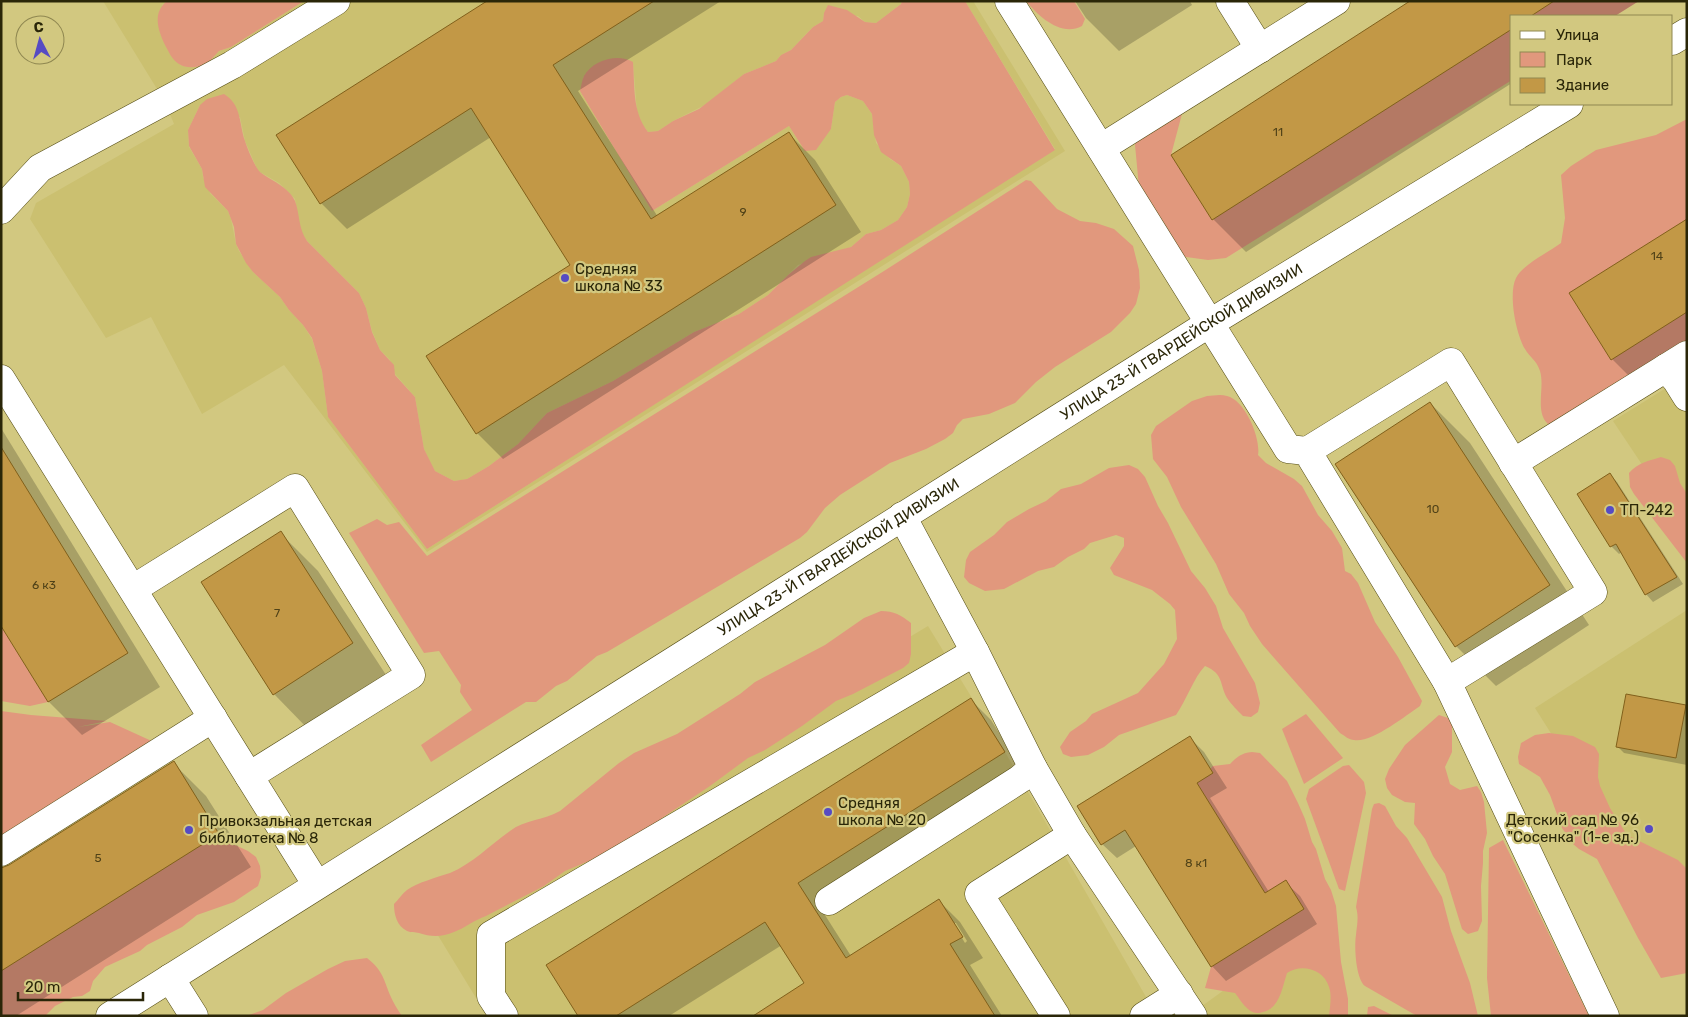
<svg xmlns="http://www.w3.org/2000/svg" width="1688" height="1017" font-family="Rubik,sans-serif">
	<rect width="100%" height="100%" fill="#d2c880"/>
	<g fill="#cbc070">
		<path d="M103,1H167L162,5L180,65L188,67H197L219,51L231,47L304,1H902L901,4L876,23L865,22L858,16L824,13L823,21L813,27L804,36L791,50L781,55L776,61L744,74L707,104L673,121L658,131L648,132L641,123L637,113L633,62L584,76L580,91L652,211L789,126L805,151L831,129L835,102L841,97L847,95L863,101L872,114L876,143L890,159L901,166L909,182L910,194L907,207L898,220L881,230L866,234L851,247L798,265L768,295L739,314L694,332L613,381L547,413L518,444L489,466L467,479L462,480L454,481L435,471L431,465L424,449L415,397L395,374L390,360L380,350L372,331L366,308L359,293L307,241L302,234L299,225L295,199L279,183L258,171L245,141L240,117L200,105L188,130L189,147L202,169L203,177L210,193L228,211L231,219L236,244L239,251L253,272L280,297L289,310L303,325L312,339L322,371L328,417L427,549L1055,149L965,1H973L1065,151L427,552L284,365L202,414L151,317L106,338L30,219L36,203L174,124L165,102Z"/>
		<path d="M1687,375V532L1613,421Z"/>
		<path d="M1687,610V949L1535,708Z"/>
		<path d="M928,626L1005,752L1157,1016H487L431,924Z"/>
		<path d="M1329,914L1337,1016H1188L1191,1014Z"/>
	</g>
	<g fill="#e1987d">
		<path d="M167,1H304L231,47L219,51L206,65C198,67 186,69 179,64C172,60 169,52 165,45C158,30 152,13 167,1Z"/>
		<path d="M902,1H965L1055,150L427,549L328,417L322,371L312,338L303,325L289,310L280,297L253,272L246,263L236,244L234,227L228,211L205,187L202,169L189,146L188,130L200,105L207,99L224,94C242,105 239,124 245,141C247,148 255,167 260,172C270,180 289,187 295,201C300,214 298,228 307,241L359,293L366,308L372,332L380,350L394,365L395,375L415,397L424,449L435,471L454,481L467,479L489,466L518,444L547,413L613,381L694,332L739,314L768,295L788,275L805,261L811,257L851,247L866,234L881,230L898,220L907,207L910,194L909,182L901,166L881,152L874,135L872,114L863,101L847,95L841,97L835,102L831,129L816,150L805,151L789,126L652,211L580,91C581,87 582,80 584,76C593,60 618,53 633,62C635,87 632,111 648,132L658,131L673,121L699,109L744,74L776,61L781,55L791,50L813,27L823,21L824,13L828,5L847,10L865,22L876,23L901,4Z"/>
		<path d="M1026,1H1074L1085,19L1082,26C1061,37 1039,17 1026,1Z"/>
		<path d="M1554,1H1639L1615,16H1531Z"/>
		<path d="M1512,29V80L1226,258L1208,260L1179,256L1139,187L1135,145L1137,137L1183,110L1171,155L1212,220Z"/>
		<path d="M1687,119V358L1557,429C1554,428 1549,426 1547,423C1535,410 1545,387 1540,371C1536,359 1530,358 1525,349C1516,334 1508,294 1516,278C1523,264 1548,253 1561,243L1565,218L1561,175L1571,166L1596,150L1656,135Z"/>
		<path d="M1026,180L1031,181L1057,209L1080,221L1096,223L1114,229L1133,246L1139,270L1140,288L1136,304L1130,313L1111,332L1055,367L1036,382L1015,403L989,414L963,419L957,425L953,433L945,439L926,449L890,463L840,495L825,508L807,532L800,538L607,652L597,656L567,681L556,686L536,702H526L431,762L421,745L472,710L460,692L461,685L439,651L424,653L349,533L377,519L387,525L399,522L427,556L884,271Z"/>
		<path d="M1207,396C1213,396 1220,394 1227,396C1245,400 1261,438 1258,455L1266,463L1294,479L1302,486L1318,515L1332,531L1342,548L1345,571L1351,574L1358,583L1375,622L1398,657L1422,701L1420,706C1405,716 1372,743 1354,740C1349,740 1345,736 1340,733L1262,644L1250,626L1244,613L1229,594L1216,564L1181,507L1167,477L1153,459L1151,435L1156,426L1192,401Z"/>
		<path d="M1661,457L1670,460L1675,466L1680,483L1687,494V563L1634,494L1630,487L1629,473C1639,462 1648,461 1661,457Z"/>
		<path d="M1129,465L1138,469L1145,477L1158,506L1168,523L1191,571L1205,588L1216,606L1223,628L1255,683L1260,703L1258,712L1251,717L1243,716C1238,711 1231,704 1227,698C1219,683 1224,674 1205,666C1194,677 1186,701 1176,715L1119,735L1104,747L1088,755L1071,757L1063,754L1060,747L1070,732L1086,721L1092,714L1138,693L1164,664L1177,639L1175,610L1170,604L1152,590L1114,575L1110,568L1124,546V538L1116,535L1090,543L1084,549L1068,557L1054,567L1038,571L1004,589L985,591L969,583L964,577L966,560L970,552L994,535L1007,522L1029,509L1046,501L1061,489L1081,484L1109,468Z"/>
		<path d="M881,611C894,611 901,615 911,623V654L909,663L903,668L853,694L836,701L802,726L765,750L748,758L710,786L662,818L653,826L608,853L565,871L544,886L486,916C474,920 465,928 454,932C442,937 431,937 419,933C415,932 411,933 407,931C397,926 394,915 394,904C398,900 402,894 407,890C416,883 438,877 450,873C472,864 490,845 510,831C524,820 544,820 560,811L619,763L634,753L677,734L740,694L755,682L825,645L864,618Z"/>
		<path d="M1,626L48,702L30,706L1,701Z"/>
		<path d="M1,711L31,715L107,721L78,727L110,722L156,743L1,839Z"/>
		<path d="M1306,714L1343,758L1304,784L1282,729Z"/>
		<path d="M1439,715L1448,718L1452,723V752L1445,767L1450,784L1460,790L1477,786L1481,792L1484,802L1487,833L1483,851V863L1481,886L1482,921L1478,931L1468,934L1462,929L1445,874L1433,856L1425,839L1414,824L1415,803L1405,802L1392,795L1387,788L1385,779L1389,769L1405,745Z"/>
		<path d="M1549,733L1573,736L1595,747L1599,754L1598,777L1600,786L1610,808L1627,835L1678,860L1687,869V973L1661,978L1638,938L1597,859L1579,849L1573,844L1562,828L1550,795L1540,777L1519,764L1518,757L1521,743L1535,735Z"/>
		<path d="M1252,752L1260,753L1287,781L1298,803L1305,819L1312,842L1316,849L1325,879L1331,890L1336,906L1341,962L1348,999V1016H1329C1330,1007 1332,995 1329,987C1324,969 1301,963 1287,973C1282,988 1280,1008 1263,1012C1258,1014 1252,1013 1248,1009C1243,1005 1239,998 1235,993L1205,988L1211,967L1303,909L1265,893L1197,783L1213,766L1230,764C1237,757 1241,753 1252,752Z"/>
		<path d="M1349,765L1364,782L1366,793L1345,891L1339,889L1306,799L1309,789L1343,766Z"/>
		<path d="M1379,803L1385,806L1396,826L1407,838L1442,897L1451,931L1470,983L1478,1016H1417L1365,986C1356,979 1354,947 1356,935C1357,925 1359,917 1356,907L1372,809L1374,804Z"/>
		<path d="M219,834L231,843L248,851L256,857L260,866L261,877L258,886L234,902L197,915L182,927L147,945L140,951L105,967L93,981L90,991L82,996L73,997L55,1006L45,1016H1V971Z"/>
		<path d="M1503,840L1589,1016H1491L1487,978L1489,848Z"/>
		<path d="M367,958C382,970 383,977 390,995C393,1002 397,1009 402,1016H246L263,1010L286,993L328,969L345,961Z"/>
		<path d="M1374,1006L1394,1016H1367L1368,1007Z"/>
	</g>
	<g fill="#0003" fill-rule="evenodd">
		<path d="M490,1H721L578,91L658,217L789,134L815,160L861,232L503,459L477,433L572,265L491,137L347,229L321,203Z"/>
		<path d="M1075,1H1190L1192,5L1119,51L1086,18Z"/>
		<path d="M1413,1H1639L1615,16H1512V83L1246,252L1213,219L1172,155Z"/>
		<path d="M1687,221V366L1645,392L1612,359Z"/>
		<path d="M1430,403L1470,443L1589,625L1496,686L1456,646L1337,464Z"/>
		<path d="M1,428L160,687L82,735L49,702L1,624Z"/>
		<path d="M1610,475L1617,482L1683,584L1653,602L1646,594L1622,552L1619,554L1611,546L1578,495Z"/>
		<path d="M280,533L318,571L390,681L311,732L274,694Z"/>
		<path d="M971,700L991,720L1025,774L818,904L851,956L939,901L960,922L983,958L970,965L1002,1016H785L806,984L782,945L669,1016H580ZM953,923H956L967,941L965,943Z"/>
		<path d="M1685,706L1687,708V765L1624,753L1617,746Z"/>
		<path d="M1189,737L1204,752L1227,788L1210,798L1269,892L1285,882L1300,896L1317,924L1226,981L1212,966L1136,846L1117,858L1102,844Z"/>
		<path d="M173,763L206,796L251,867L16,1016H1V868L10,866Z"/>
	</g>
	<g fill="#c29846" stroke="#81601b">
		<path d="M487,1H654L553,65L651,219L789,132L836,205L476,434L426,356L570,265L471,108L320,204L276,135Z"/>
		<path d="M1410,1H1554L1531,16H1512V29L1212,220L1171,155Z"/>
		<path d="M1687,219V312L1611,360L1569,293Z"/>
		<path d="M1430,402L1550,585L1455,647L1335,464Z"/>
		<path d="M1,447L128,653L48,702L1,626Z"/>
		<path d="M1610,473L1677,577L1645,595L1616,544L1610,547L1577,494Z"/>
		<path d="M281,531L353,643L273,695L201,582Z"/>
		<path d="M1626,694L1686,705L1676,758L1616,747Z"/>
		<path d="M971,698L1005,752L798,883L846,958L939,899L963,937L950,944L995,1016H753L804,983L765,922L616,1016H578L546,965Z"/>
		<path d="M1190,736L1213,773L1197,783L1265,893L1286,880L1304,909L1211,967L1125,830L1101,845L1077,806Z"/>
		<path d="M174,761L219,834L1,971V868L9,865Z"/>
	</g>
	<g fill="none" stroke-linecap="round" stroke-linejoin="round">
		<g stroke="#534b13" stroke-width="29">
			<g id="minor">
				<path d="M1009,1L1288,449L1307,451L1447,682L1605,1016"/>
				<path d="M1230,1L1260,49"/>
				<path d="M1672,41L1687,32"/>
				<path d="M1101,148L1336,1"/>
				<path d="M1,210L40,168L232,65L336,1"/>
				<path d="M1666,368L1677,381L1687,397"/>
				<path d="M1,379L317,885"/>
				<path d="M1307,451L1451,362L1593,592L1447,682"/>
				<path d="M1513,463L1687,355"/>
				<path d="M902,516L975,652L1033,768L1072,835L1193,1016"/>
				<path d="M133,589L295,488L411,675L249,776"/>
				<path d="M1,852L213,718"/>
				<path d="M829,901L1020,779L1033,768"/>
				<path d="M170,978L194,1016"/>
				<path id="s1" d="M110,1016L1210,323L1569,104"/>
				<path d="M504,1016L491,996V935L975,652"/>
				<path d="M1056,1016L979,894L1072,835"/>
				<path d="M1144,1016L1179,994"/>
			</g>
		</g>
		<use href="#minor" stroke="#fff" stroke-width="28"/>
	</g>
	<g fill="#564bc3" stroke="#d2c880" stroke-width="2">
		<circle cx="565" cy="278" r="5"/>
		<circle cx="1610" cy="510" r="5"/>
		<circle cx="828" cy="812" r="5"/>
		<circle cx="1649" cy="829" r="5"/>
		<circle cx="189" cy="830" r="5"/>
	</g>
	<g text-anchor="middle" stroke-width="4.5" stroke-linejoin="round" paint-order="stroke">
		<g font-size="12" fill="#504218">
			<text x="1278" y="136">11</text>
			<text x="743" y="216">9</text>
			<text x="1657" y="260">14</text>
			<text x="1433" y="513">10</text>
			<text x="44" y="589">6 к3</text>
			<text x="277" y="617">7</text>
			<text x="98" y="862">5</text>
			<text x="1196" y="867">8 к1</text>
		</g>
		<g font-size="15" fill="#2a2608" stroke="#d2c880" text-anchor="start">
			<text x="575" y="274">Средняя<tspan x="575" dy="17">школа № 33</tspan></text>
			<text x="1620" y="515">ТП-242</text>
			<text x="838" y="808">Средняя<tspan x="838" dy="17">школа № 20</tspan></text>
			<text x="1639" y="825" text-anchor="end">Детский сад № 96<tspan x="1639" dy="17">"Сосенка" (1-е зд.)</tspan></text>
			<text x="199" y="826">Привокзальная детская<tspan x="199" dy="17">библиотека № 8</tspan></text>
		</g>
		<g font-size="15" fill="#2a2608" stroke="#d2c880">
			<text dy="5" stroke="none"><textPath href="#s1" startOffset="1266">УЛИЦА 23-Й ГВАРДЕЙСКОЙ ДИВИЗИИ</textPath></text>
			<text dy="5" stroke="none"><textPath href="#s1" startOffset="861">УЛИЦА 23-Й ГВАРДЕЙСКОЙ ДИВИЗИИ</textPath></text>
		</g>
	</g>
	<rect width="1688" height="1017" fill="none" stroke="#2a2608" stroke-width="5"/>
	<rect x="1510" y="15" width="162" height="90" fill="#d2c880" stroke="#8f8750"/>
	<rect x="1520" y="31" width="25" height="8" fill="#ffffff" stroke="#8f8750"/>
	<text x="1556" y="40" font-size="15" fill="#2a2608">Улица</text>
	<rect x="1520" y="52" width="25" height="15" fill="#e1987d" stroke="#8f8750"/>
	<text x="1556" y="65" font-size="15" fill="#2a2608">Парк</text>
	<rect x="1520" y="78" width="25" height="15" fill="#c29846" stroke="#8f8750"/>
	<text x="1556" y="90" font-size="15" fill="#2a2608">Здание</text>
	<g transform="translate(40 40) rotate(354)"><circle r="24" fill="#d2c880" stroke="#8f8750"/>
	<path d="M0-4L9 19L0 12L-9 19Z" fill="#564bc3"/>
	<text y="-8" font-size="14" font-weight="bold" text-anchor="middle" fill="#2a2608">С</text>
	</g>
	<path d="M18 992v8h125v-8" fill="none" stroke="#2a2608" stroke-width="2.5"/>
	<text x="25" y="992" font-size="15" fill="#2a2608" stroke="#d2c880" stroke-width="4" paint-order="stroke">20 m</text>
</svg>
